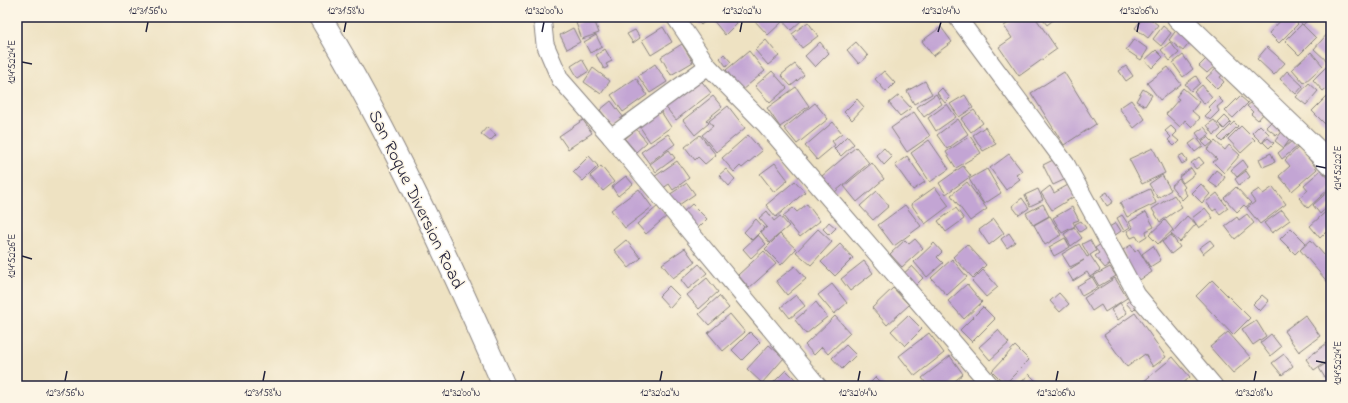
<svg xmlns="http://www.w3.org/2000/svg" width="1348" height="403" font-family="'Indie Flower',sans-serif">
	<rect width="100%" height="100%" fill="#fcf5e5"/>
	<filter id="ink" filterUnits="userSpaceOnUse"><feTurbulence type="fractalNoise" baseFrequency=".025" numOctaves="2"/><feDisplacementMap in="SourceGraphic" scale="8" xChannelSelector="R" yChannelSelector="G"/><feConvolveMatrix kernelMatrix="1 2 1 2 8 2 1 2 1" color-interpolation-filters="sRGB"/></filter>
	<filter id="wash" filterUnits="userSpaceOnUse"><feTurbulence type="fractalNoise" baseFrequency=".012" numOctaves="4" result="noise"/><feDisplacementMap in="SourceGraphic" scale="16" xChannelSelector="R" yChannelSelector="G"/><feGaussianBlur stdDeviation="0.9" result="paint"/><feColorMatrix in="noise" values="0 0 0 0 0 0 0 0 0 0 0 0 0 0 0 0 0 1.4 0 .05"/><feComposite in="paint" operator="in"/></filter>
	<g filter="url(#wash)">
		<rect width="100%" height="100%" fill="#eee2c2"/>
		<g id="blocks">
			<g fill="#c3a5d4">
				<path d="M593,17L599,33L582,39L576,23Z"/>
				<path d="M693,17H710L701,25Z"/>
				<path d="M716,17H732L737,23L725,35L713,20Z"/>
				<path d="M754,17H777L782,22L768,35L753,19Z"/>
				<path d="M783,17H801L803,19L791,30L781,19Z"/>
				<path d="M1017,17H1035L1057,49L1019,76L999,47L1012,38L1004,26Z"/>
				<path d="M1041,17H1057L1047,25Z"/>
				<path d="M1144,17H1148L1158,25L1148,38L1135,28Z"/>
				<path d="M1284,17H1291L1298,24L1279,43L1269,33Z"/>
				<path d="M1295,17H1311L1303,25Z"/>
				<path d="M808,22L818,36L802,48L792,34Z"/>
				<path d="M1302,24L1316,38L1299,55L1285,41Z"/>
				<path d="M1163,26L1171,33L1161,46L1153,39Z"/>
				<path d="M663,27L672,42L651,55L642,40Z"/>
				<path d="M941,27L952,42L933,56L922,41Z"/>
				<path d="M573,28L580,42L567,49L560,35Z"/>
				<path d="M1177,29L1191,41L1183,51L1169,40Z"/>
				<path d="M635,30L640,38L633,43L627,34Z"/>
				<path d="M1329,32L1331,34V58L1328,62L1314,49Z"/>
				<path d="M596,35L602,47L590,53L584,42Z"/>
				<path d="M1134,39L1148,49L1141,60L1126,50Z"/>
				<path d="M766,40L779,56L768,65L755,50Z"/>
				<path d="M820,42L829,53L815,67L805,56Z"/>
				<path d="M856,42L868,56L859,64L847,50Z"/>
				<path d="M1170,42L1179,53L1170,61L1161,50Z"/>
				<path d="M682,44L693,62L671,75L661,57Z"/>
				<path d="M1267,47L1285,63L1274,75L1257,59Z"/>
				<path d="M605,49L612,61L606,64L608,67L604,69L596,55Z"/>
				<path d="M1156,50L1163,57L1152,68L1145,60Z"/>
				<path d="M749,51L765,71L742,90L726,70Z"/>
				<path d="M1311,52L1323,66L1304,83L1292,69Z"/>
				<path d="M724,54L731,62L726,66L720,58Z"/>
				<path d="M1183,55L1193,69L1183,77L1173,63Z"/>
				<path d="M1208,57L1216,65L1207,73L1199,66Z"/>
				<path d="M582,59L589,71L578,78L571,66Z"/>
				<path d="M655,64L667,82L650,93L638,76Z"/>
				<path d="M795,64L804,75L791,86L781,75Z"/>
				<path d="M1126,66L1133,76L1126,81L1119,71Z"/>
				<path d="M1168,67L1181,84L1160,100L1147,83Z"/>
				<path d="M1218,67L1224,74L1220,77L1224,82L1217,89L1206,78Z"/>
				<path d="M1326,67L1331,72V84L1323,91L1313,80Z"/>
				<path d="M593,68L610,81L601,94L584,82Z"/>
				<path d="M772,71L787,88L770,103L755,86Z"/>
				<path d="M884,71L895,83L886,92L875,79Z"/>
				<path d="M1287,71L1303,86L1296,94L1280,79Z"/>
				<path d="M1064,72L1096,124L1064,145L1031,93Z"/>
				<path d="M1196,76L1200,83L1191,91L1185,84Z"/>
				<path d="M636,78L647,95L623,112L611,95Z"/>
				<path d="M699,78L711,93L676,120L664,105Z"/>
				<path d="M925,81L932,94L914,104L907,91Z"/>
				<path d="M1309,83L1318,91L1306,105L1296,97Z"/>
				<path d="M1202,85L1212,97L1204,104L1194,92Z"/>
				<path d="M796,87L809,106L780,127L767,108Z"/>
				<path d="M942,88L950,98L945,103L937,93Z"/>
				<path d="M1183,88L1199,102L1192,111L1200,118L1192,127L1185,120L1180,127L1166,114L1179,99L1176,97Z"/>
				<path d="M1143,89L1152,95L1145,106L1136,101Z"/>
				<path d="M936,94L942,104L924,117L917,107Z"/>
				<path d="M899,95L911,108L900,116L889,103Z"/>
				<path d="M965,95L973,108L959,117L950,104Z"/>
				<path d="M713,96L722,107L706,120L709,123L695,135L683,120Z"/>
				<path d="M1240,96L1248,103L1233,118L1225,111Z"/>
				<path d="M1218,97L1223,102L1217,107L1219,111L1210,120L1205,116L1211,110L1208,107Z"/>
				<path d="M1326,97L1331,102V122L1327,126L1312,111Z"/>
				<path d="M857,99L864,107L852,120L844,112Z"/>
				<path d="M1131,100L1145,119L1134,128L1119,108Z"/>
				<path d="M611,101L624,118L613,126L600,110Z"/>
				<path d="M1252,102L1264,113L1258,120L1251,114L1253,112L1247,106Z"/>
				<path d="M815,103L828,119L797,144L784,128Z"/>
				<path d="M947,104L956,117L936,131L928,118Z"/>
				<path d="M728,106L745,128L716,152L702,135L713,126L709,121Z"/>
				<path d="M660,110L671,127L650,142L638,124Z"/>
				<path d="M974,110L983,123L971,132L961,119Z"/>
				<path d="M914,112L930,136L907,152L891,128Z"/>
				<path d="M1225,116L1231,122L1224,129L1218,123Z"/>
				<path d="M958,119L968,134L947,149L937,135Z"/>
				<path d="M583,120L592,133L568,149L559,136Z"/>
				<path d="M1214,120L1221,129L1214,135L1207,125Z"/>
				<path d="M1272,121L1282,129L1276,135L1266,127Z"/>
				<path d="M833,122L842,133L832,141L835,145L817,160L805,146Z"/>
				<path d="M1234,122L1238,126L1222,142L1218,138Z"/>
				<path d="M1260,125L1269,134L1262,143L1252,133Z"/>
				<path d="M1171,126L1177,132L1173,136L1179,141L1174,146L1168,140L1171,137L1165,131Z"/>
				<path d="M1241,126L1255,140L1241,153L1228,139Z"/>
				<path d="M487,127L496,135L490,141L481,134Z"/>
				<path d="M985,127L996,144L983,151L973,135Z"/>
				<path d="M1204,127L1210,134L1201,140L1196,133Z"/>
				<path d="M636,129L647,142L636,152L625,139Z"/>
				<path d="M1283,130L1292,136L1284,148L1275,141Z"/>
				<path d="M668,134L675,144L649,163L641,152Z"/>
				<path d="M700,135L716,155L705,164L698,157L695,160L685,147Z"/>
				<path d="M748,135L762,151L742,168L740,166L734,172L722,158Z"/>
				<path d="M847,136L854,144L841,156L834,149Z"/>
				<path d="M970,136L981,153L956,168L946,152Z"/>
				<path d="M1208,137L1213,142L1207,147L1202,142Z"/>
				<path d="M1197,138L1203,146L1195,152L1189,144Z"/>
				<path d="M1268,138L1274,143L1269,148L1263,142Z"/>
				<path d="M929,140L949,169L930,182L911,153Z"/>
				<path d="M1215,141L1225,150L1229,145L1240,155L1224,173L1213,162L1217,159L1207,150Z"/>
				<path d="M1292,141L1297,147L1282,159L1278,153Z"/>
				<path d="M856,147L869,163L835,192L822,176Z"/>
				<path d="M1299,147L1317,169L1292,191L1279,176L1290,166L1285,160Z"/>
				<path d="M884,148L892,157L884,165L876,155Z"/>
				<path d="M1153,148L1165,173L1142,184L1129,159Z"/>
				<path d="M669,150L675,158L656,172L650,164Z"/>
				<path d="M1271,153L1275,162L1263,167L1259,159Z"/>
				<path d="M1009,154L1022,171L1016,175L1020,179L1006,190L990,168Z"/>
				<path d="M1183,154L1187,161L1182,164L1178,157Z"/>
				<path d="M589,156L598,166L583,181L573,172Z"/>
				<path d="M907,156L925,182L913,190L895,165Z"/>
				<path d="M1199,157L1204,163L1196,169L1191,163Z"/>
				<path d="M1057,158L1068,178L1053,185L1043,165Z"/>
				<path d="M1243,160L1248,167L1237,177L1231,170Z"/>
				<path d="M677,161L689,178L673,190L669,184L662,189L654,177Z"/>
				<path d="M775,163L788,180L774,192L760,174Z"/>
				<path d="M872,163L884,179L857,202L844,186Z"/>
				<path d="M601,166L614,182L603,191L590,176Z"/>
				<path d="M963,166L971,176L946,194L939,183Z"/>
				<path d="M1191,168L1195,174L1183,183L1179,177Z"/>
				<path d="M726,169L735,179L729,186L719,175Z"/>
				<path d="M987,169L1001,193L984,204L969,179Z"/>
				<path d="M1216,170L1225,177L1218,188L1208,181Z"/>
				<path d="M1321,170L1331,181V187L1308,208L1299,198L1308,190L1304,185Z"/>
				<path d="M1246,171L1250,177L1239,185L1235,179Z"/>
				<path d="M1162,175L1171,190L1158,198L1149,184Z"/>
				<path d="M626,176L633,184L618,196L612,187Z"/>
				<path d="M1179,179L1185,187L1183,189L1187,195L1182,200L1171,186Z"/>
				<path d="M795,181L805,192L776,217L766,205Z"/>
				<path d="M967,182L987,209L970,221L951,195Z"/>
				<path d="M687,183L695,194L676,207L669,195Z"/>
				<path d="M1201,184L1210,194L1202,203L1192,193Z"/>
				<path d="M1068,185L1075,196L1052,210L1041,193L1050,186L1054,193Z"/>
				<path d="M935,187L949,206L925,224L911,204Z"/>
				<path d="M1236,187L1251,203L1246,207L1244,205L1237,212L1224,198Z"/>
				<path d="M1273,187L1286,204L1260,224L1247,208L1255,202L1250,195L1259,189L1263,194Z"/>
				<path d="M639,189L652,207L625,228L611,210Z"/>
				<path d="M1038,189L1043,200L1030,206L1025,195Z"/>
				<path d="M1150,189L1156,203L1127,217L1120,203Z"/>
				<path d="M1331,189V204L1320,214L1313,205Z"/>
				<path d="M877,191L889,206L873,220L860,206Z"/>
				<path d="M1107,192L1113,202L1107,206L1101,196Z"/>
				<path d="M1217,193L1228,208L1220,214L1216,209L1213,211L1206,202Z"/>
				<path d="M1174,195L1182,207L1160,222L1152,209Z"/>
				<path d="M1022,198L1029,208L1019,215L1012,206Z"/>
				<path d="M692,204L707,219L697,229L682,213Z"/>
				<path d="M807,204L820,221L800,237L783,216L793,208L797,212Z"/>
				<path d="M1043,204L1049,216L1033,225L1026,213Z"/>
				<path d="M905,205L921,226L894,246L878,225Z"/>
				<path d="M658,206L667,216L646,234L637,224Z"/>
				<path d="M1072,207L1079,220L1073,222L1075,226L1062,233L1053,218Z"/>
				<path d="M1331,207V234L1328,230L1320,238L1310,226Z"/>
				<path d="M956,208L964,219L946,232L938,221Z"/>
				<path d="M1205,208L1213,218L1199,228L1192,218Z"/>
				<path d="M1282,210L1290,220L1272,233L1264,223Z"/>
				<path d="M767,211L774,221L780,216L789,226L769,243L761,232L767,227L759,218Z"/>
				<path d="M1146,212L1154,227L1146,231L1147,236L1139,241L1136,236L1131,238L1127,231L1133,228L1129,222Z"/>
				<path d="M1247,214L1254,223L1235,239L1225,226L1237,217L1239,220Z"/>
				<path d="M1122,215L1130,227L1124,231L1117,218Z"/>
				<path d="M1050,216L1061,235L1045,245L1034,225Z"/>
				<path d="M1187,216L1196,224L1180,242L1171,234Z"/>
				<path d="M756,219L764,228L752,240L744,232Z"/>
				<path d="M994,219L1004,233L989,245L979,230Z"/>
				<path d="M1165,220L1173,230L1158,244L1149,235Z"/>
				<path d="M1081,221L1086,228L1080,232L1075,224Z"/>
				<path d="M829,222L836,228L829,235L823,229Z"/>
				<path d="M1116,223L1121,231L1114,236L1109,227Z"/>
				<path d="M1074,227L1082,238L1071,246L1064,234Z"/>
				<path d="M1291,228L1306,243L1295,254L1280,239Z"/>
				<path d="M818,229L832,242L811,265L796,252Z"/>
				<path d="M1009,233L1015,242L1007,248L1001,239Z"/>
				<path d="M780,234L796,249L781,265L765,249Z"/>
				<path d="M758,235L766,244L751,258L743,249Z"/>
				<path d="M1171,235L1180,247L1171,254L1162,242Z"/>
				<path d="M1065,238L1070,247L1054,256L1049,247Z"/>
				<path d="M915,239L923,248L902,267L890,254L905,240L909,244Z"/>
				<path d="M626,240L641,258L629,268L614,250Z"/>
				<path d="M1090,240L1096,251L1090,255L1100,270L1090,277L1087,272L1073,281L1067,271L1084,260L1070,267L1062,254L1079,244L1087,257L1089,256L1082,244Z"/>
				<path d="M1210,240L1214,245L1203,254L1199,248Z"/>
				<path d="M1311,240L1331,263V286L1300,250Z"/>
				<path d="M934,243L942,252L937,257L943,263L927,277L914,262Z"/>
				<path d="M840,244L853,258L835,276L821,262Z"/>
				<path d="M967,244L986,265L973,278L953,257Z"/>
				<path d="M1101,244L1114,261L1105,268L1095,256L1099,253L1095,248Z"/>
				<path d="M1131,245L1135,252L1138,249L1152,272L1135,283L1121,260L1127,257L1123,250Z"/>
				<path d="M1153,246L1161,260L1150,267L1142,254Z"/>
				<path d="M685,248L695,262L673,278L662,264Z"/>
				<path d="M764,251L776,264L749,288L738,275Z"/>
				<path d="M952,259L967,277L947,295L931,278Z"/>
				<path d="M864,261L873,273L850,291L841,279Z"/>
				<path d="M699,264L707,273L688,289L681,280Z"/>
				<path d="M795,266L806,279L787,295L776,281Z"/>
				<path d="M912,266L923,278L914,287L902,275Z"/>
				<path d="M1110,267L1116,276L1099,286L1093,276Z"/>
				<path d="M983,270L998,287L986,297L972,281Z"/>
				<path d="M1092,277L1098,287L1082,296L1077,286Z"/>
				<path d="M707,278L718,292L699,309L687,295Z"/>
				<path d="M1115,278L1127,298L1105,312L1101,305L1092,311L1084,298Z"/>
				<path d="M1212,280L1250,318L1233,335L1196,296Z"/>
				<path d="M832,284L847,303L834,314L818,295Z"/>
				<path d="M967,284L982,302L964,319L948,301Z"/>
				<path d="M669,286L680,297L670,308L659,296Z"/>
				<path d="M893,288L909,305L887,325L872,308Z"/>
				<path d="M1059,293L1069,304L1060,312L1050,301Z"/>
				<path d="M796,295L805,306L790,318L781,307Z"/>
				<path d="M1262,295L1269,301L1260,311L1253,304Z"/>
				<path d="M719,296L729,308L709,325L699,314Z"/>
				<path d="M1132,298L1139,305L1133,311L1126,303Z"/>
				<path d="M816,302L827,317L806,334L795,320Z"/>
				<path d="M1120,303L1127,313L1118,320L1111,310Z"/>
				<path d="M983,307L995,319L972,342L960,330Z"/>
				<path d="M1135,313L1166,357L1153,367L1145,354L1127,367L1104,335Z"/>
				<path d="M730,314L745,332L723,351L708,333Z"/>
				<path d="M908,315L922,329L905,346L891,331Z"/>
				<path d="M1305,315L1320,336L1299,352L1284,331Z"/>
				<path d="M835,316L850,333L828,354L822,347L814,355L805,345Z"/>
				<path d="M1256,320L1266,336L1253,345L1242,329Z"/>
				<path d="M998,330L1009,343L990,360L979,347Z"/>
				<path d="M750,332L760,342L742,360L732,350Z"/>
				<path d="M1228,332L1251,358L1233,373L1210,347Z"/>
				<path d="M929,333L944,353L915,376L899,356Z"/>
				<path d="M1271,334L1281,347L1270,356L1260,343Z"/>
				<path d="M1327,343L1331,348V358L1314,370L1306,359Z"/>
				<path d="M769,345L784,358L762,383L747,369Z"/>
				<path d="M846,345L856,355L842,369L832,358Z"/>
				<path d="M1015,346L1029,360L1005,384L992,371Z"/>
				<path d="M1284,354L1293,366L1282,375L1272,363Z"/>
				<path d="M950,356L963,374L949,386H928L922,378Z"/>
				<path d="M1173,357L1190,377L1180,386H1147L1143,382Z"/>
				<path d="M1331,360V386H1330L1319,368Z"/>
				<path d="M786,370L797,381L792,386H770Z"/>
				<path d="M1029,374L1041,386H1018Z"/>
				<path d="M876,377L885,386H867Z"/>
			</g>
		</g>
	</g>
	<g filter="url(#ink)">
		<use href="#blocks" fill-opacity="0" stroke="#88827e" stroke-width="1"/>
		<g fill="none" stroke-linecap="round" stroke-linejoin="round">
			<g stroke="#88827e" stroke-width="19">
				<g id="street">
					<path d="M542,17L545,44L560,79L611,137"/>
					<path d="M675,17L708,66L765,124L991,386"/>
					<path d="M957,17L1066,164L1137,295L1214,386"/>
					<path d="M708,66L611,137L818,386"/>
				</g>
			</g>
			<g stroke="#88827e" stroke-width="24">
				<path id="secondary" d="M1178,17L1331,164"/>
			</g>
			<g stroke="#88827e" stroke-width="24">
				<path id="primary" d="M320,17C391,135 449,260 504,386"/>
			</g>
			<use href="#street" stroke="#fff" stroke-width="17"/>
			<use href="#secondary" stroke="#fff" stroke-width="22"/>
			<use href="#primary" stroke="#fff" stroke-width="22"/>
		</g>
	</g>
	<path fill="none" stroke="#22223b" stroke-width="1.5" d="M146,32L148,22M344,32L346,22M542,32L544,22M740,32L742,22M938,32L941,22M1137,32L1139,22M22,62L32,64M1316,166L1326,168M22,256L32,259M1316,361L1326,363M65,381L67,371M263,381L265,371M461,381L464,371M660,381L662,371M858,381L860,371M1056,381L1058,371M1254,381L1256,371"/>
	<g text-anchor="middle" stroke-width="3" stroke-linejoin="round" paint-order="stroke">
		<g font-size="18" fill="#22223b" stroke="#fcf5e5">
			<text transform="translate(417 199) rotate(64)" y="6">San Roque Diversion Road</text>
		</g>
	</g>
	<rect width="1348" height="403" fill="none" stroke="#fcf5e5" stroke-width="44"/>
	<rect x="22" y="22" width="1304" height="359" fill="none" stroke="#22223b" stroke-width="1.5"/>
	<g font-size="10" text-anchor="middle" fill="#22223b">
		<text x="148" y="14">12°31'56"N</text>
		<text x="346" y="14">12°31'58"N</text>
		<text x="544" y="14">12°32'00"N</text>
		<text x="742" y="14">12°32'02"N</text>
		<text x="941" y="14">12°32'04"N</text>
		<text x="1139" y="14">12°32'06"N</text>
		<text transform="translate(11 62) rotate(-90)" y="4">124°52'24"E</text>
		<text transform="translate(1337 168) rotate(-90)" y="4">124°52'22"E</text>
		<text transform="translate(11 256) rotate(-90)" y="4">124°52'26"E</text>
		<text transform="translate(1337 363) rotate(-90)" y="4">124°52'24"E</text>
		<text x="65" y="396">12°31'56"N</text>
		<text x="263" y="396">12°31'58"N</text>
		<text x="461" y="396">12°32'00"N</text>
		<text x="660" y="396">12°32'02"N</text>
		<text x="858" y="396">12°32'04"N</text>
		<text x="1056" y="396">12°32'06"N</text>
		<text x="1254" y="396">12°32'08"N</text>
	</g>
</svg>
